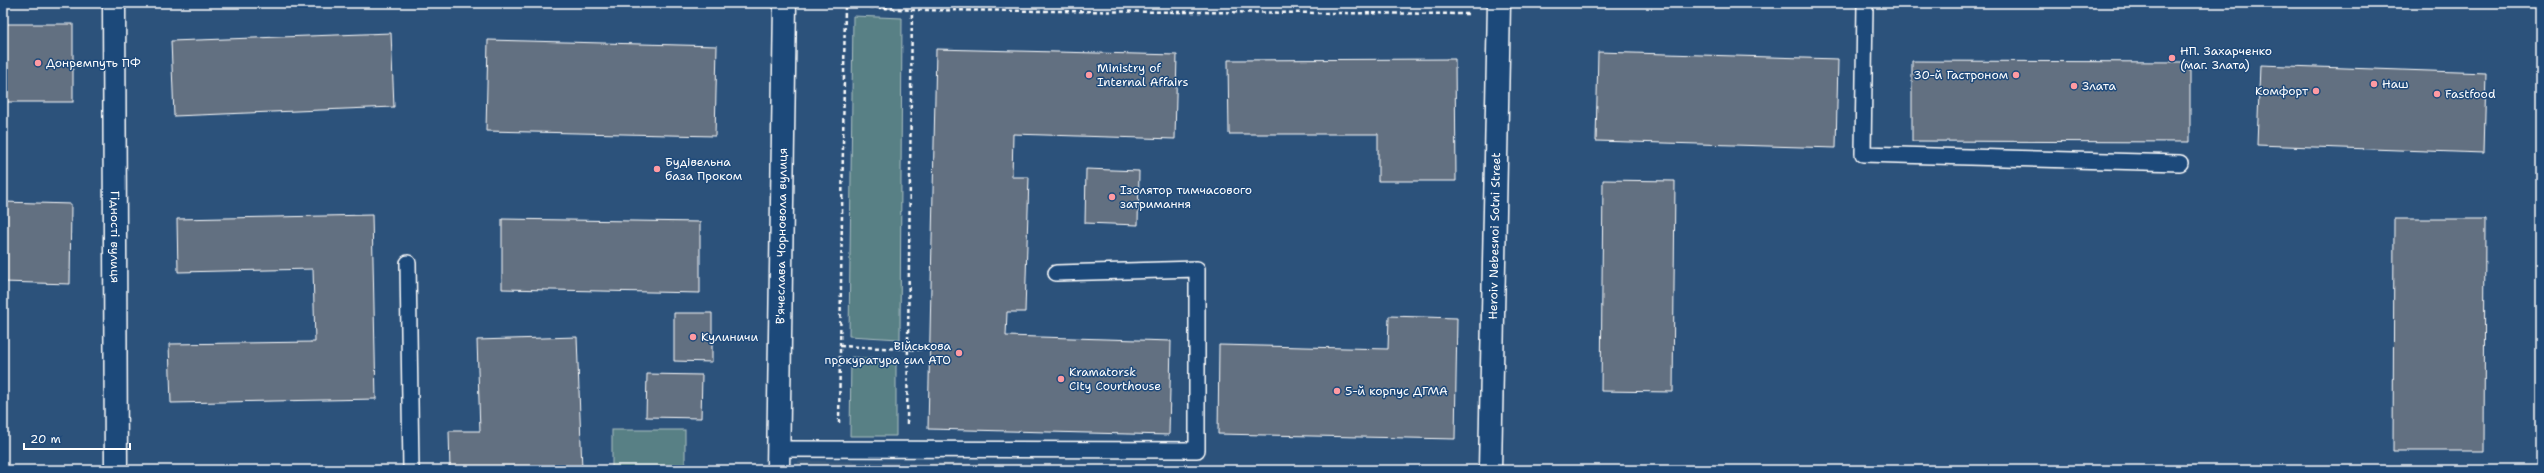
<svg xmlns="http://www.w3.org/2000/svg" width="2544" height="473" font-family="'Shantell Sans',sans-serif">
	<rect width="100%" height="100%" fill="#2c527b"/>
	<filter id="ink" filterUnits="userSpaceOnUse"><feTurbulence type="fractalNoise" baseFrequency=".025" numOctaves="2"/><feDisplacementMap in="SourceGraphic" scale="8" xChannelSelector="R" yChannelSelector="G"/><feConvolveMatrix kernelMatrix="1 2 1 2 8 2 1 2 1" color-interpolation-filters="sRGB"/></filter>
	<g filter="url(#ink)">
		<path fill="#3c5b7d" d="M798,461L1428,469V470H798Z"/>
		<g fill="#598085" stroke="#acc0c2">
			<path d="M853,16L902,18L900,339L849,336Z"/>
			<path d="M851,357L896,359V436H850Z"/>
			<rect x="612" y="430" width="73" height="40"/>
		</g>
		<g fill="#627081" stroke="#fff">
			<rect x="3" y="24" width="70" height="78"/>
			<path d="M391,33L394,107L174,116L171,41Z"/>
			<path d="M488,40L717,46L715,136L486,131Z"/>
			<path d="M936,49L1177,55L1175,139L1013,134L1012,177H1029L1025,312H1007L1006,336L1171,341L1169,435L928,429Z"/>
			<path d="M1598,52L1838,59L1836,148L1596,141Z"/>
			<path d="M1455,59L1456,181H1378V134H1229L1228,60Z"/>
			<path d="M1912,61L2190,62V142L1912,141Z"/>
			<path d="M2260,65L2486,73L2484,153L2257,145Z"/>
			<path d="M1086,169L1139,171L1138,225L1085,223Z"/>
			<path d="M1603,180L1675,181L1673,392L1601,391Z"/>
			<path d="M3,202L71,204L70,284L3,282Z"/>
			<path d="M372,215L376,399L171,403L169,344L315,342L313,269L178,272L177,219Z"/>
			<path d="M502,219L700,222V293L502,289Z"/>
			<path d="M2394,219H2485L2484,451H2393Z"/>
			<path d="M674,313H712V362L674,361Z"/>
			<path d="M1389,316L1457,318L1455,439L1218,434L1219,345L1388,349Z"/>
			<path d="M577,337L582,470H450L449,431H480L477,340Z"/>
			<path d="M647,374L702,375L701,418L646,417Z"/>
		</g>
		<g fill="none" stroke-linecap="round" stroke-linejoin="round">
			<g stroke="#fff" stroke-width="18">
				<g id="service">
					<path d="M1865,3L1863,154L2180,163"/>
					<path d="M408,263L411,470"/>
					<path d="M778,449L1197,450V269L1056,273"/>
				</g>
			</g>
			<g stroke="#fff" stroke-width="25">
				<g id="minor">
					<path id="s1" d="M114,3L116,470"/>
				</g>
			</g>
			<g stroke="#fff" stroke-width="25">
				<g id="tertiary">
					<path id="s2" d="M778,470L785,3"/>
					<path id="s3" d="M1490,470L1499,3"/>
				</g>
			</g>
			<g stroke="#fff" stroke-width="2.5" stroke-dasharray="4 3" stroke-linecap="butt">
				<path d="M814,3L912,10"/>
				<path d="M840,346L924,350"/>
				<path d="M839,423L845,5"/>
				<path d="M907,424L912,10L1469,14"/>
			</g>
			<use href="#service" stroke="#1f4a7a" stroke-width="15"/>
			<use href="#minor" stroke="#1f4a7a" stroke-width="22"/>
			<use href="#tertiary" stroke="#1f4a7a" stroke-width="22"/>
		</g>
	</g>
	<g fill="#ff9aa2" stroke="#1f4a7a" stroke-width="1.5">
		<circle cx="2172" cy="58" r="4"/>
		<circle cx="38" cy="63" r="4"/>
		<circle cx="1089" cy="75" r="4"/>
		<circle cx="2016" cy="75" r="4"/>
		<circle cx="2374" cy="84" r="4"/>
		<circle cx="2074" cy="86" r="4"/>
		<circle cx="2316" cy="91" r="4"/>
		<circle cx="2437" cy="94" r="4"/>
		<circle cx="657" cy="169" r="4"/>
		<circle cx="1112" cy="197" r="4"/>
		<circle cx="693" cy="337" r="4"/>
		<circle cx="959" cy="353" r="4"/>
		<circle cx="1061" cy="379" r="4"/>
		<circle cx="1337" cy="391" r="4"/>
	</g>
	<g text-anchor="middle" stroke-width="3" stroke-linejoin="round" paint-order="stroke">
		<g font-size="12" fill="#fff" stroke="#1f4a7a" text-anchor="start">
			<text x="2180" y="55">НП. Захарченко<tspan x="2180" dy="14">(маг. Злата)</tspan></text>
			<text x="46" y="67">Донремпуть ПФ</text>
			<text x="1097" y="72">Ministry of<tspan x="1097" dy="14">Internal Affairs</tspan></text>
			<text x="2008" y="79" text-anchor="end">30-й Гастроном</text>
			<text x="2382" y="88">Наш</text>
			<text x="2082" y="90">Злата</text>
			<text x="2308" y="95" text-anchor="end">Комфорт</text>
			<text x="2445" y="98">Fastfood</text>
			<text x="665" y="166">Будівельна<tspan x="665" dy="14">база Проком</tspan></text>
			<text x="1120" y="194">Ізолятор тимчасового<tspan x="1120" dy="14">затримання</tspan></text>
			<text x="701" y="341">Кулиничи</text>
			<text x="951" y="350" text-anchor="end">Військова<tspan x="951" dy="14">прокуратура сил АТО</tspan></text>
			<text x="1069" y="376">Kramatorsk<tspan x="1069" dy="14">City Courthouse</tspan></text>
			<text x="1345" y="395">5-й корпус ДГМА</text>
		</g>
		<g font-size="12" fill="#fff" stroke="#1f4a7a">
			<text dy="4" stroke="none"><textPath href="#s1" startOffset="234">Гідності вулиця</textPath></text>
			<text dy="4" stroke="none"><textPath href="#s2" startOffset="234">В'ячеслава Чорновола вулиця</textPath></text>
			<text dy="4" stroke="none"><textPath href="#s3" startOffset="234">Heroiv Nebesnoi Sotni Street</textPath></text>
		</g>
	</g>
	<rect width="2544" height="473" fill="none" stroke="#1f4a7a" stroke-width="16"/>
	<rect x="8" y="8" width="2528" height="457" fill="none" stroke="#fff" stroke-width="1.5" filter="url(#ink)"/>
	<path d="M24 443v6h106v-6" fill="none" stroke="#ffffff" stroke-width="2"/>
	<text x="30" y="443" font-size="12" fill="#ffffff" stroke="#1f4a7a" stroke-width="3" paint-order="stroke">20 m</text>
</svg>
